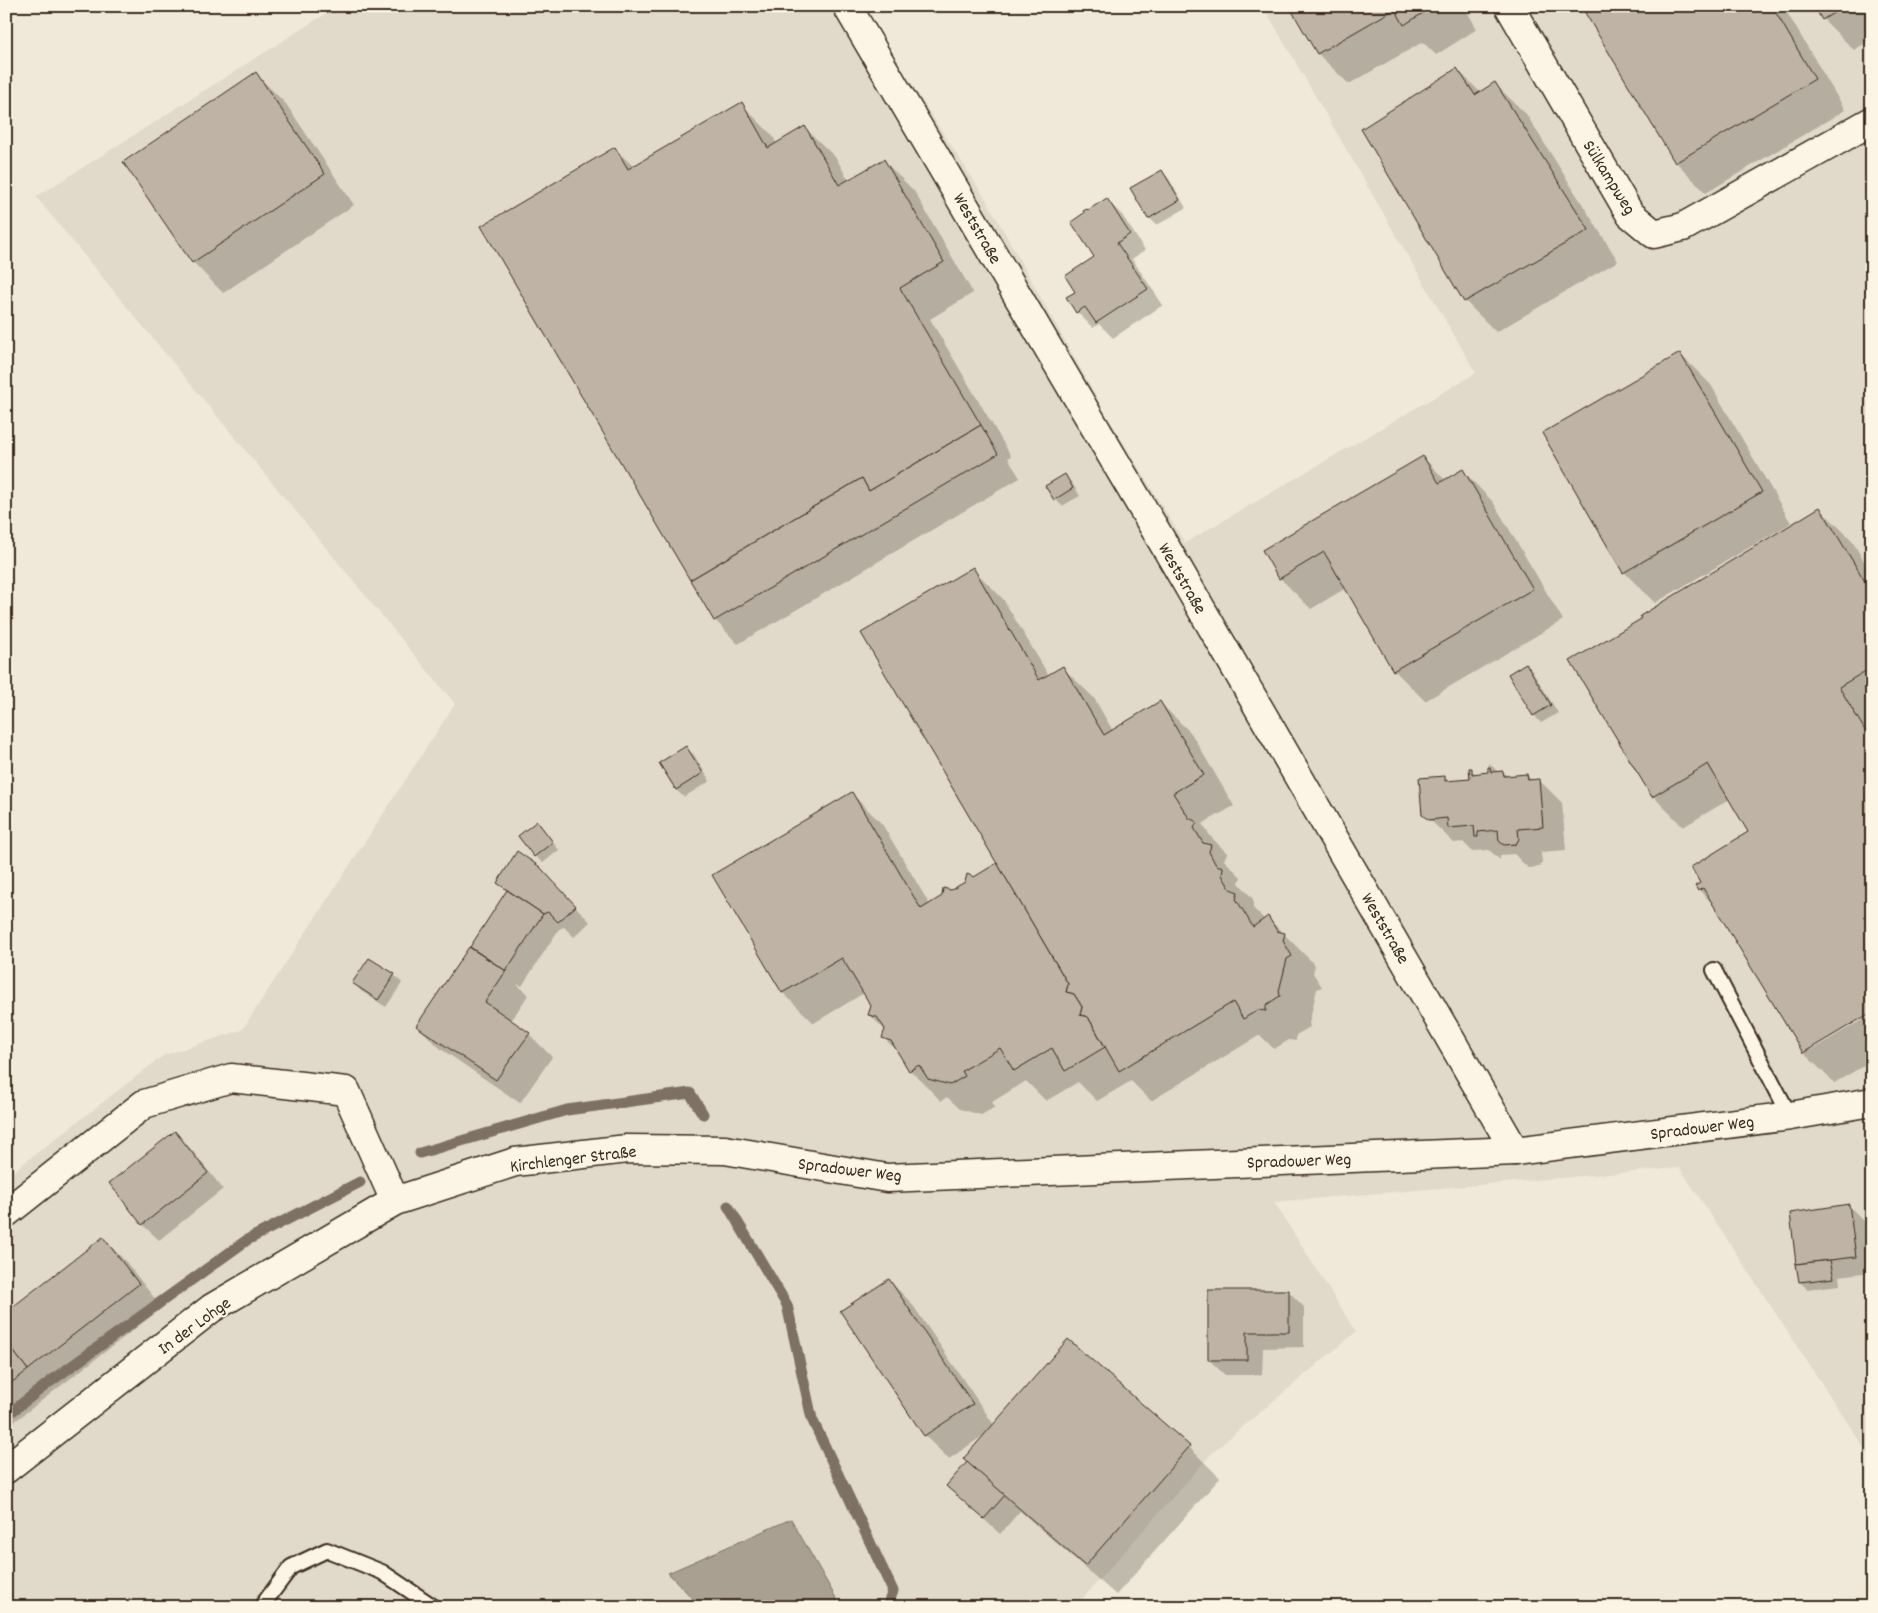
<svg xmlns="http://www.w3.org/2000/svg" width="1878" height="1613" font-family="Dekko,sans-serif">
	<rect width="100%" height="100%" fill="#f0e9d9"/>
	<filter id="ink" filterUnits="userSpaceOnUse"><feTurbulence type="fractalNoise" baseFrequency=".02" numOctaves="2"/><feDisplacementMap in="SourceGraphic" scale="10" xChannelSelector="R" yChannelSelector="G"/><feConvolveMatrix kernelMatrix="1 2 1 2 8 2 1 2 1" color-interpolation-filters="sRGB"/></filter>
	<g filter="url(#ink)">
		<path fill="#e1d9c9" d="M338,6H861L987,201L1104,411L1185,543L1476,373L1263,6H1872V1460L1680,1168L1274,1202L1356,1332L1214,1451L1075,1607H6V1177L164,1055L242,1030L455,704L36,197Z"/>
		<path fill="#aaa091" stroke="#7e7163" d="M791,1519L841,1607H701L668,1573Z"/>
		<g fill="#0003">
			<path d="M1290,6H1464L1477,29L1436,55L1423,42L1349,84L1318,54Z"/>
			<path d="M1583,6H1783L1845,110L1706,193L1676,162Z"/>
			<path d="M1815,6H1872V39L1854,50L1823,19Z"/>
			<path d="M1457,69L1481,93L1495,84L1526,114L1618,261L1496,332L1465,301Z"/>
			<path d="M256,74L286,104L354,205L223,293L193,262Z"/>
			<path d="M741,104L772,135L777,144L805,128L836,158L849,181L883,160L914,191L973,293L930,319L1011,456L1008,458L1020,478L738,644L715,620L615,149L634,167Z"/>
			<path d="M1162,171L1169,179L1186,208L1157,225L1149,218Z"/>
			<path d="M1107,200L1122,215L1145,250L1132,259L1163,305L1113,338L1099,324L1093,328L1077,312L1068,298L1077,292L1096,257L1088,212Z"/>
			<path d="M1680,354L1711,385L1791,523L1655,603L1624,572Z"/>
			<path d="M1423,457L1446,481L1463,471L1493,502L1563,620L1425,701L1394,670L1346,588L1311,609L1280,578Z"/>
			<path d="M1064,476L1072,483L1080,496L1062,506L1055,499Z"/>
			<path d="M1820,509L1851,539L1872,575V716L1868,718L1872,724V1011L1811,1047V1050L1872,1014V1061L1834,1083L1804,1053L1716,907L1699,890L1750,832L1730,799L1683,827L1653,796L1643,619Z"/>
			<path d="M973,569L1003,599L1049,676L1063,668L1094,698L1113,731L1160,703L1191,733L1234,806L1202,824L1211,837L1227,853L1224,860L1241,877L1239,883L1253,899V908L1265,920L1268,918L1315,965L1313,973L1322,987L1317,989L1309,1023L1310,1027L1296,1035V1041L1289,1040L1274,1049L1260,1035L1151,1101L1131,1081L1097,1101L1078,1082L1046,1101L1026,1081L992,1102L995,1107L981,1115L960,1109L947,1097L941,1101L910,1070L901,1055L884,1038L886,1031L870,1015L872,1006L864,993L814,1023L783,993L714,876L852,794L882,824L930,905L998,864Z"/>
			<path d="M1526,664L1533,672L1558,713L1541,723L1534,715Z"/>
			<path d="M686,748L694,755L710,781L684,797L676,790Z"/>
			<path d="M1489,763L1498,772H1503L1508,777L1527,775L1532,781L1539,780L1562,803L1566,850L1541,852L1542,863L1539,867L1528,868L1514,854L1500,855V860L1489,850L1472,851L1463,842L1454,843L1424,814L1444,777L1450,782L1471,780V770L1476,774L1489,773Z"/>
			<path d="M544,831L559,850L543,863L535,856Z"/>
			<path d="M540,868L590,922L574,937L564,927L559,929L522,986L517,984L528,995L511,1021L529,1034L552,1057L520,1103L441,1049L417,1026L508,892L498,883Z"/>
			<path d="M394,975L402,983L386,1007L361,991L354,983Z"/>
			<path d="M175,1132L190,1148L223,1189L159,1240L143,1225L111,1184Z"/>
			<path d="M1849,1206L1864,1221L1871,1272L1839,1276L1840,1285L1807,1289L1800,1282Z"/>
			<path d="M103,1238L126,1262L162,1308L6,1428V1313Z"/>
			<path d="M889,1280L912,1304L994,1425L1069,1341L1189,1447L1220,1478L1116,1595L1020,1511L1000,1534L948,1486L969,1462L984,1435L949,1459L925,1436L842,1311Z"/>
			<path d="M1288,1291L1304,1307V1347L1263,1348L1262,1375H1225L1209,1360Z"/>
		</g>
		<g fill="none" stroke-linecap="round" stroke-linejoin="round">
			<g stroke="#7e7163" stroke-width="11">
				<path d="M420,1153L567,1110L690,1093L703,1114"/>
				<path d="M728,1206L787,1305L812,1419L893,1591L887,1607"/>
				<path d="M6,1416L51,1381L247,1240L360,1182"/>
			</g>
		</g>
		<g fill="#beb3a4" stroke="#3b2a1e">
			<path d="M1289,6H1434L1404,25L1395,9L1317,54Z"/>
			<path d="M1581,6H1772L1815,79L1675,163Z"/>
			<path d="M1814,6H1845L1822,20Z"/>
			<path d="M1457,68L1475,95L1495,82L1589,230L1464,302L1361,129Z"/>
			<path d="M256,72L325,174L192,263L123,162Z"/>
			<path d="M742,102L768,148L805,126L839,185L884,159L944,262L900,288L981,425L869,491L862,478L690,580L481,226L615,147L628,169Z"/>
			<path d="M1162,170L1180,200L1148,219L1130,188Z"/>
			<path d="M1107,198L1130,234L1117,243L1148,289L1096,323L1085,307L1076,313L1066,297L1075,292L1065,276L1094,257L1071,222L1084,213L1083,211L1087,209L1088,210Z"/>
			<path d="M1680,353L1762,492L1623,573L1542,433Z"/>
			<path d="M981,425L998,454L714,621L690,580L862,478L869,491Z"/>
			<path d="M1423,456L1439,483L1463,469L1533,589L1393,671L1324,552L1279,579L1262,550Z"/>
			<path d="M1065,474L1073,488L1054,500L1045,486Z"/>
			<path d="M1820,507L1872,593V667L1839,687L1872,742V1012L1803,1053L1703,888L1698,891L1695,886L1700,883L1691,867L1748,832L1708,764L1652,797L1570,661L1641,619L1640,616L1655,607Z"/>
			<path d="M973,567L1039,680L1063,666L1104,735L1160,701L1204,775L1173,793L1189,818L1197,822L1194,828L1203,843L1211,845L1209,852L1216,865L1223,867L1222,875L1230,889L1238,892L1236,899L1253,927L1268,916L1277,931L1285,933L1283,941L1292,956L1287,959L1279,991L1280,996L1266,1005V1011L1258,1010L1243,1019L1233,1002L1119,1071L1088,1017L1080,1015L1082,1007L1074,994L1066,992L1068,984L861,633Z"/>
			<path d="M1526,663L1551,705L1533,716L1508,674Z"/>
			<path d="M686,746L703,773L676,790L659,763Z"/>
			<path d="M1488,767H1490L1491,772L1503,771L1504,776L1527,774L1528,780L1539,779L1543,827L1518,829L1519,839L1516,844L1504,845L1499,841L1498,830L1478,832V837H1475L1474,826L1448,828L1447,818L1429,820L1422,815L1419,778L1445,776V781L1470,779L1469,768H1472V774L1488,772Z"/>
			<path d="M852,792L921,909L942,896L943,888L951,890L965,882L967,874L974,877L997,863L1068,984L1066,992L1074,994L1082,1007L1080,1015L1088,1017L1105,1047L1065,1071L1052,1048L1014,1071L1000,1048L962,1071L965,1076L950,1085L928,1079L919,1065L909,1071L891,1041L882,1038L885,1029L877,1017L868,1015L871,1006L842,958L782,993L712,875Z"/>
			<path d="M537,821L553,842L534,857L518,836Z"/>
			<path d="M517,851L540,867L576,906L558,922L548,912L543,914L497,883Z"/>
			<path d="M507,890L543,914L506,971L470,947Z"/>
			<path d="M469,947L506,971L485,1002L530,1033L496,1080L416,1026Z"/>
			<path d="M369,958L395,974L378,1000L352,983Z"/>
			<path d="M175,1131L208,1173L142,1225L109,1183Z"/>
			<path d="M1849,1204L1856,1257L1796,1264L1790,1213Z"/>
			<path d="M103,1237L139,1284L28,1370L6,1342V1312Z"/>
			<path d="M1830,1260L1834,1278L1799,1282L1796,1264Z"/>
			<path d="M889,1279L973,1404L924,1436L840,1311Z"/>
			<path d="M1208,1290H1289V1332H1247V1360H1208Z"/>
			<path d="M1068,1339L1190,1446L1085,1566L963,1459Z"/>
			<path d="M6,1342L28,1370L6,1387Z"/>
			<path d="M967,1462L1005,1495L984,1519L946,1486Z"/>
		</g>
		<g fill="none" stroke-linecap="round" stroke-linejoin="round">
			<g stroke="#3b2a1e" stroke-width="18">
				<g id="service">
					<path d="M1714,970L1790,1116"/>
					<path d="M261,1607L291,1567L327,1550L382,1572L434,1607"/>
				</g>
			</g>
			<g stroke="#3b2a1e" stroke-width="31">
				<g id="minor">
					<path d="M847,6L1169,553L1515,1151"/>
					<path d="M1509,6L1630,214L1654,234L1683,227L1872,121"/>
					<path d="M6,1213L144,1104L231,1078L346,1091L395,1201"/>
					<path d="M6,1469L212,1308L395,1201L515,1162L627,1149L725,1150L887,1178L1515,1151L1790,1116L1872,1102"/>
				</g>
			</g>
			<use href="#service" stroke="#fcf5e5" stroke-width="14"/>
			<use href="#minor" stroke="#fcf5e5" stroke-width="28"/>
		</g>
	</g>
	<g text-anchor="middle" stroke-width="4" stroke-linejoin="round" paint-order="stroke">
		<g font-size="18" fill="#3b2a1e" stroke="#fcf5e5">
			<text transform="translate(1610 177) rotate(58)" y="6">Sülkampweg</text>
			<text transform="translate(978 228) rotate(60)" y="6">Weststraße</text>
			<text transform="translate(1183 578) rotate(60)" y="6">Weststraße</text>
			<text transform="translate(1386 928) rotate(60)" y="6">Weststraße</text>
			<text transform="translate(1702 1127) rotate(-7)" y="6">Spradower Weg</text>
			<text transform="translate(573 1158) rotate(-7)" y="6">Kirchlenger Straße</text>
			<text transform="translate(1299 1160) rotate(-2)" y="6">Spradower Weg</text>
			<text transform="translate(850 1169) rotate(7)" y="6">Spradower Weg</text>
			<text transform="translate(194 1325) rotate(-36)" y="6">In der Lohge</text>
		</g>
	</g>
	<rect width="1878" height="1613" fill="none" stroke="#fcf5e5" stroke-width="25"/>
	<rect x="12" y="12" width="1853" height="1588" fill="none" stroke="#3b2a1e" stroke-width="2" filter="url(#ink)"/>
</svg>
